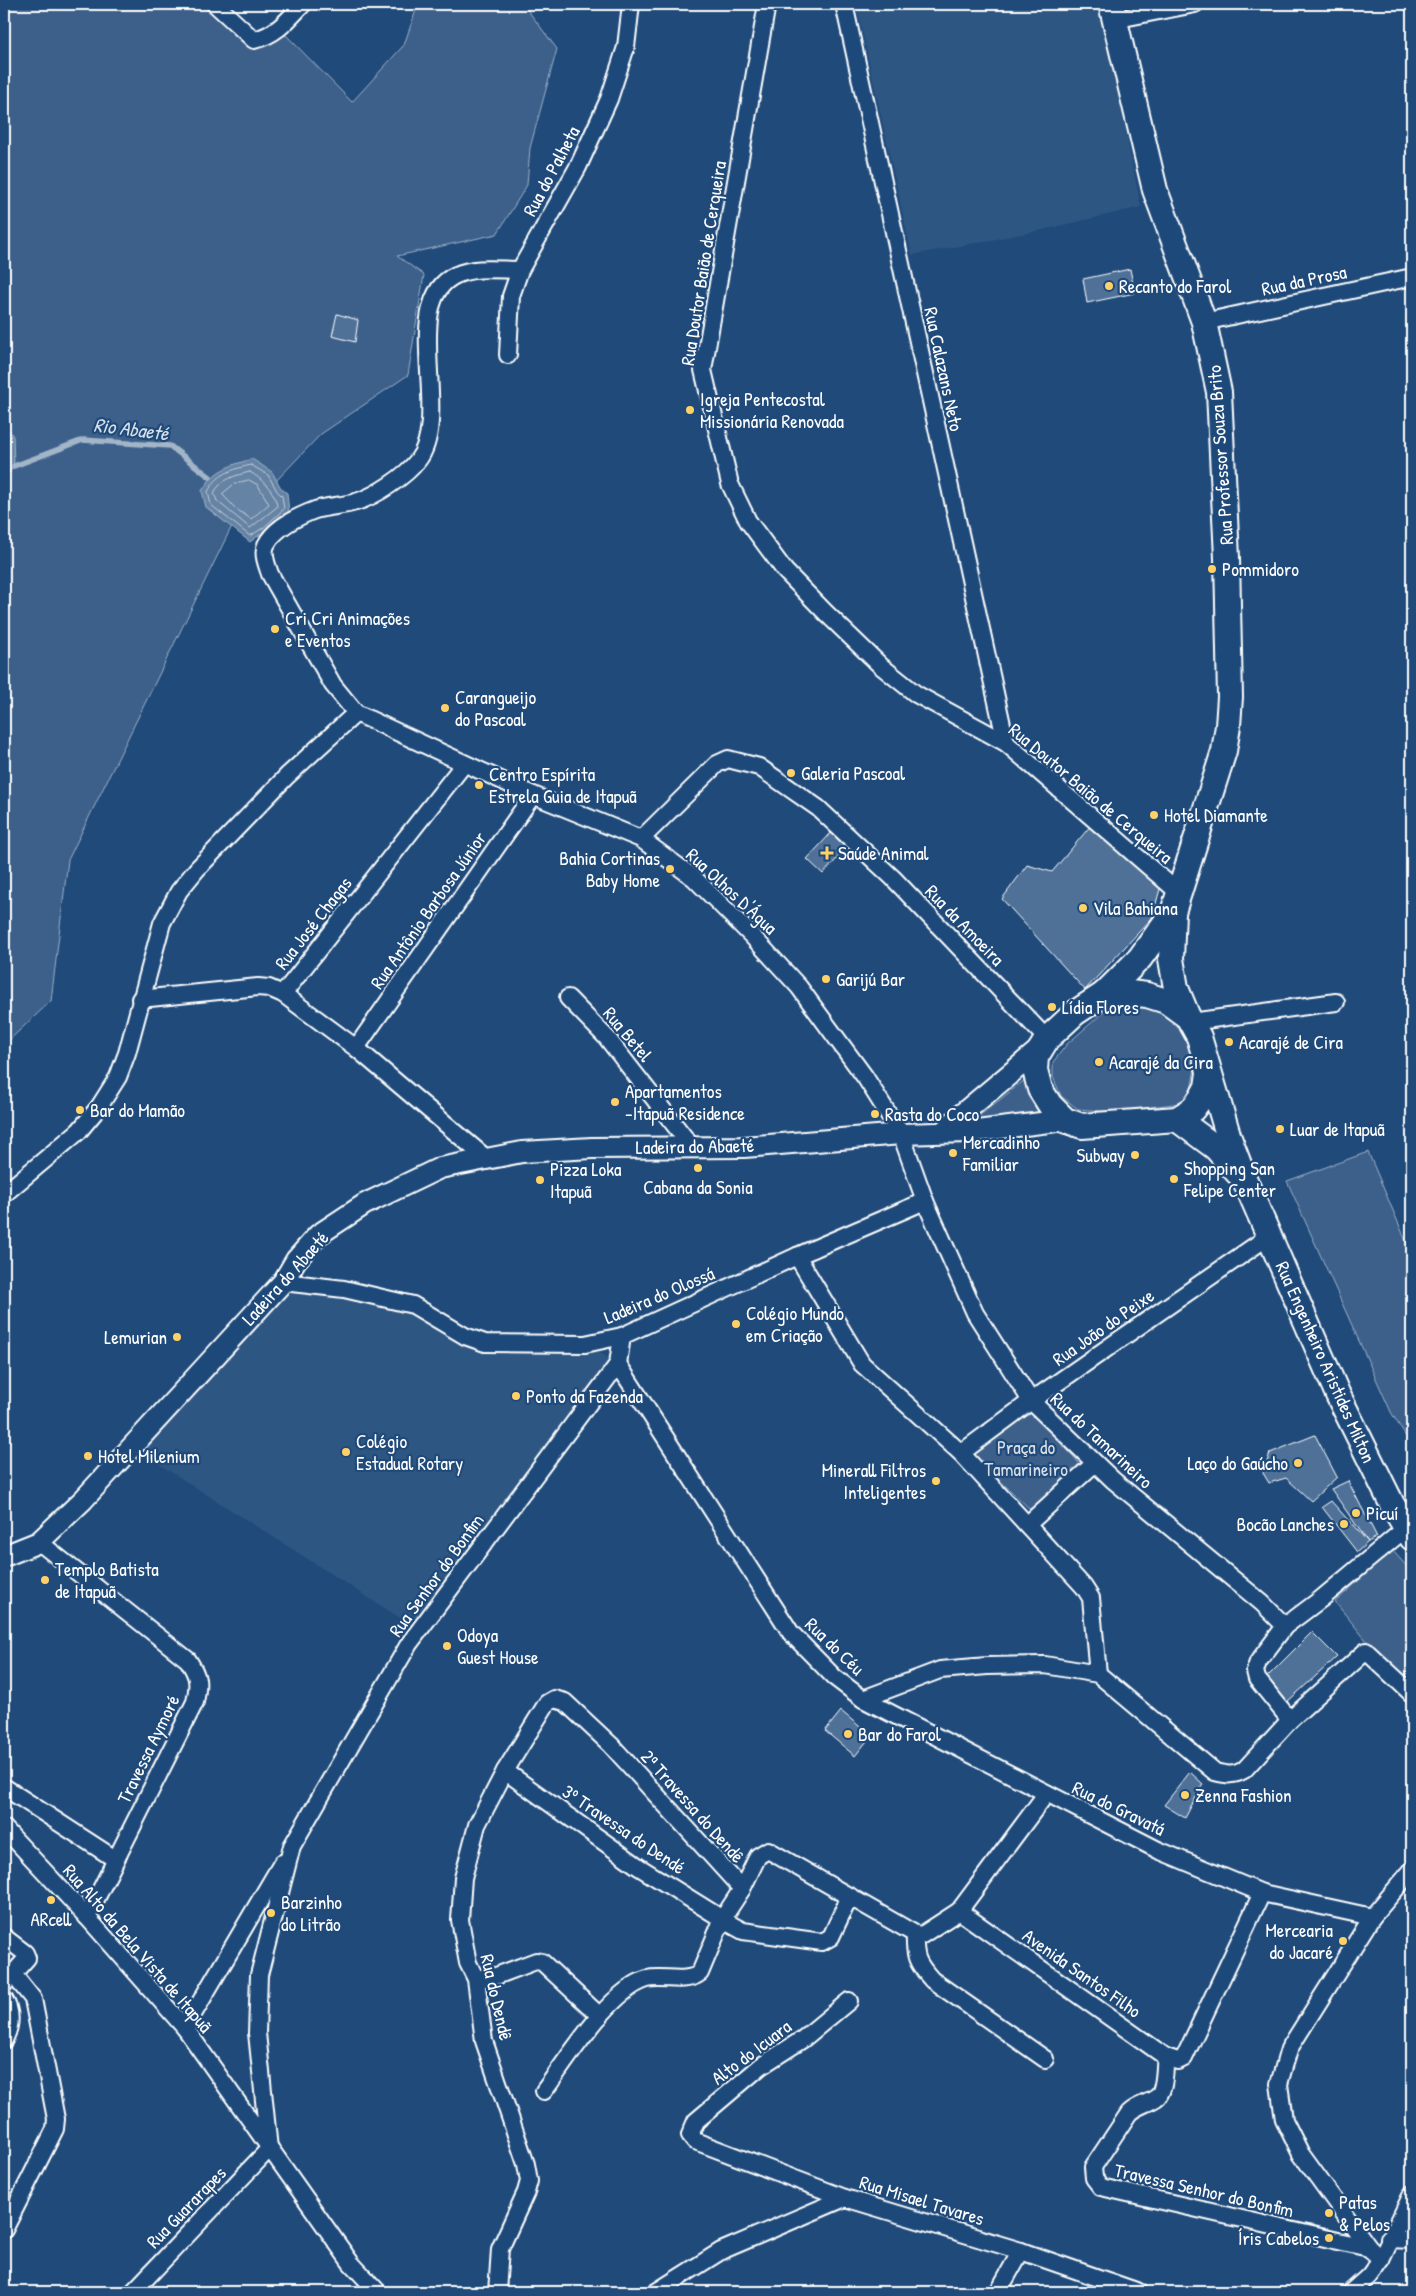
<svg xmlns="http://www.w3.org/2000/svg" width="1416" height="2296" font-family="'Patrick Hand',sans-serif">
	<rect width="100%" height="100%" fill="#1f4a7a"/>
	<filter id="ink" filterUnits="userSpaceOnUse"><feTurbulence type="fractalNoise" baseFrequency=".02" numOctaves="2"/><feDisplacementMap in="SourceGraphic" scale="10" xChannelSelector="R" yChannelSelector="G"/><feConvolveMatrix kernelMatrix="1 2 1 2 8 2 1 2 1" color-interpolation-filters="sRGB"/></filter>
	<g filter="url(#ink)">
		<g fill="#2e5683">
			<path d="M856,4H1100L1141,207L1038,231L912,255Z"/>
			<path d="M283,1282L397,1300L477,1340L598,1351L618,1364L419,1630L132,1447Z"/>
		</g>
		<g fill="#3c618b" stroke="#9eb0c5">
			<path d="M4,4H216L254,40L286,35L352,102L404,45L418,4H523L557,49L530,148L527,185L497,234L397,256L424,275L408,375L321,434L231,528L68,860L51,1001L4,1045Z"/>
			<path d="M1140,999L1165,1010L1185,1034L1195,1068L1190,1096L1181,1103L1113,1112L1078,1109L1061,1096L1053,1077V1062L1067,1044L1113,1004Z"/>
			<path d="M1031,1075L1050,1117L975,1125L974,1120Z"/>
			<path d="M1368,1152L1412,1255V1447L1391,1412L1287,1181Z"/>
			<path d="M1031,1410L1081,1465L1033,1512L971,1453Z"/>
			<path d="M1392,1550L1412,1572V1681L1370,1645L1335,1602Z"/>
		</g>
		<g fill="#6583a4" stroke="#a3b5c8">
			<path d="M4,423L13,436L14,466L4,480Z"/>
			<path d="M252,459L272,472L281,488L287,493L289,513L250,542L206,507L202,491C215,469 229,466 252,459Z"/>
		</g>
		<g fill="none" stroke-linecap="round" stroke-linejoin="round">
			<g stroke="#c1cddb" stroke-width="1">
				<path d="M251,465L268,475L277,491L282,496L284,509L263,528L250,536L211,505L208,492C216,474 233,469 251,465Z"/>
				<path d="M250,472C262,479 276,492 277,507L250,528L217,501L214,493C221,479 236,475 250,472Z"/>
				<path d="M249,480L258,485L269,504L251,519L236,509L222,494L234,484Z"/>
			</g>
			<path stroke="#a3b5c8" stroke-width="5.5" d="M14,466L83,440L170,446L210,477"/>
		</g>
		<g fill="#507197" stroke="#fff">
			<path d="M1130,269L1135,293L1087,303L1083,279Z"/>
			<path d="M337,314L358,320L355,342L332,336Z"/>
			<path d="M1092,824L1160,889L1152,918L1085,990L1002,899L1027,865L1052,872Z"/>
			<path d="M831,833L847,848L823,874L807,859Z"/>
			<path d="M1315,1435L1337,1477L1311,1501L1286,1478L1269,1483L1263,1473L1270,1453Z"/>
			<path d="M1348,1481L1377,1537L1368,1542L1331,1489Z"/>
			<path d="M1331,1501L1368,1542L1357,1552L1322,1507Z"/>
			<path d="M1312,1632L1337,1657L1287,1702L1265,1679Z"/>
			<path d="M841,1711L871,1736L855,1756L825,1731Z"/>
			<path d="M1190,1772L1203,1784L1185,1818L1164,1805Z"/>
		</g>
		<g fill="none" stroke-linecap="round" stroke-linejoin="round">
			<g stroke="#fff" stroke-width="20">
				<g id="minor">
					<path d="M215,4L254,40C276,35 288,20 303,4"/>
					<path d="M767,4L703,370L730,484L748,521L785,571L826,613L881,666L916,694L1006,743L1178,892"/>
					<path d="M844,4L1006,743"/>
					<path d="M1113,20L1195,4"/>
					<path d="M520,270C499,270 475,266 456,275C399,300 452,416 418,460C406,476 376,496 356,502C343,506 328,506 315,510C299,516 274,528 266,545C262,554 267,565 270,574L333,685L356,713L533,795L641,839L694,878L752,936L799,987L865,1077L901,1134L925,1201L975,1313L1031,1401L1113,1480L1262,1603L1285,1626"/>
					<path d="M1204,322L1412,277"/>
					<path d="M508,355L511,296L520,270L578,167L609,99L626,47L631,4"/>
					<path d="M641,839L717,764L728,759L759,767L818,808L893,878L1047,1039"/>
					<path d="M283,994L464,764"/>
					<path d="M568,998L607,1038L691,1146"/>
					<path d="M140,999L258,987L269,988L283,994L356,1048L487,1159"/>
					<path d="M1191,1022L1336,1002"/>
					<path d="M356,1048L533,795"/>
					<path d="M4,1194L79,1131L99,1107L118,1077L127,1053L162,923L179,891L197,869L287,776L356,713"/>
					<path d="M797,1256L862,1364L961,1453L1084,1587L1091,1598L1098,1674"/>
					<path d="M283,1282L344,1289L413,1305L465,1336L485,1343L585,1344L622,1336L797,1256L925,1201"/>
					<path d="M618,1364L791,1633L834,1677L863,1699L1158,1850L1262,1893L1372,1917"/>
					<path d="M961,1453L1031,1401L1269,1236"/>
					<path d="M1028,1524L1095,1463"/>
					<path d="M39,1542L188,1660C199,1677 199,1683 195,1702L87,1917"/>
					<path d="M863,1699L940,1670L987,1666L1045,1665L1098,1674L1215,1772C1227,1775 1234,1776 1244,1770L1290,1720L1366,1651L1412,1694"/>
					<path d="M1290,1720L1257,1679L1255,1671L1258,1662L1285,1626L1321,1599L1406,1528"/>
					<path d="M505,1771L639,1867L732,1925L743,1931L822,1942L831,1937L850,1896"/>
					<path d="M4,1787L115,1859"/>
					<path d="M4,1828L87,1917L185,2028L351,2263L378,2292"/>
					<path d="M742,1889L758,1856L768,1850L915,1934L922,1935L959,1911L1046,1794"/>
					<path d="M959,1911L1166,2057L1178,2061L1184,2058L1262,1893"/>
					<path d="M915,1934C914,1957 917,1963 932,1980L1045,2059"/>
					<path d="M4,1937L25,1953L27,1958L4,1984"/>
					<path d="M476,1979L496,1976L536,1961L542,1962L600,2016"/>
					<path d="M4,1999C12,2012 11,2026 4,2040"/>
					<path d="M849,2001L803,2039L761,2066L696,2121L690,2135L695,2141L845,2198L1021,2251L1139,2292"/>
					<path d="M185,2028L282,1863"/>
					<path d="M1166,2057C1164,2068 1166,2091 1156,2098C1147,2104 1137,2105 1129,2113L1093,2167L1094,2178L1101,2187L1369,2248"/>
					<path d="M269,2149L257,2033L259,1975L292,1846L409,1644L618,1364L622,1336"/>
					<path d="M4,2230L55,2129L56,2119L33,1999L13,1974"/>
					<path d="M1389,2239L1412,2240"/>
					<path d="M1381,2259L1369,2248L1301,2154L1284,2120L1279,2084L1289,2049L1372,1917L1412,1870"/>
					<path d="M133,2292L269,2149"/>
					<path d="M497,2292L500,2249L526,2192L529,2181L526,2164L484,2041L476,1979L468,1963L460,1920L463,1878L477,1825L505,1771L547,1703L554,1699L565,1702L611,1745L742,1889L723,1918L700,1973C686,1984 663,1975 647,1979C610,1990 567,2060 544,2091"/>
					<path d="M656,2292L721,2251L845,2198"/>
					<path d="M998,2292L1021,2251"/>
					<path d="M1351,2292L1369,2276L1381,2259L1412,2194"/>
				</g>
			</g>
			<g stroke="#fff" stroke-width="24">
				<g id="tertiary">
					<path d="M943,1132L962,1114L1041,1048"/>
					<path d="M4,1556L39,1542L83,1500L283,1282L296,1260L318,1235L365,1204L440,1168L522,1152L592,1148L744,1147L901,1134L969,1132L1065,1120"/>
				</g>
			</g>
			<g stroke="#fff" stroke-width="28">
				<g id="secondary">
					<path d="M1111,4L1155,190L1204,322L1219,392L1227,558L1230,697L1228,726L1224,751L1173,912L1171,959L1176,988L1188,1017"/>
					<path d="M1104,994L1140,958L1173,912"/>
					<path d="M1209,1073L1207,1087L1201,1098L1193,1109L1177,1119L1082,1126L1065,1120L1050,1105L1040,1089L1035,1070L1036,1057L1047,1039L1075,1013L1104,994L1121,992L1147,995L1166,1001L1188,1017L1199,1037L1229,1138L1246,1183L1338,1395L1392,1504L1412,1538"/>
					<path d="M1177,1119L1216,1148L1237,1172"/>
				</g>
			</g>
			<use href="#minor" stroke="#1f4a7a" stroke-width="16"/>
			<use href="#tertiary" stroke="#1f4a7a" stroke-width="20"/>
			<use href="#secondary" stroke="#1f4a7a" stroke-width="24"/>
		</g>
	</g>
	<g fill="#ffd166" stroke="#1f4a7a" stroke-width="2">
		<circle cx="1109" cy="286" r="5"/>
		<circle cx="690" cy="410" r="5"/>
		<circle cx="1212" cy="569" r="5"/>
		<circle cx="275" cy="629" r="5"/>
		<circle cx="445" cy="708" r="5"/>
		<circle cx="791" cy="773" r="5"/>
		<circle cx="479" cy="785" r="5"/>
		<circle cx="1154" cy="815" r="5"/>
		<path d="M824.5 845.5h5v5h5v5h-5v5h-5v-5h-5v-5h5z"/>
		<circle cx="670" cy="869" r="5"/>
		<circle cx="1083" cy="908" r="5"/>
		<circle cx="826" cy="979" r="5"/>
		<circle cx="1052" cy="1007" r="5"/>
		<circle cx="1229" cy="1042" r="5"/>
		<circle cx="1099" cy="1062" r="5"/>
		<circle cx="615" cy="1102" r="5"/>
		<circle cx="80" cy="1110" r="5"/>
		<circle cx="875" cy="1114" r="5"/>
		<circle cx="1280" cy="1129" r="5"/>
		<circle cx="953" cy="1153" r="5"/>
		<circle cx="1135" cy="1155" r="5"/>
		<circle cx="698" cy="1168" r="5"/>
		<circle cx="1174" cy="1179" r="5"/>
		<circle cx="540" cy="1180" r="5"/>
		<circle cx="736" cy="1324" r="5"/>
		<circle cx="177" cy="1337" r="5"/>
		<circle cx="516" cy="1396" r="5"/>
		<circle cx="346" cy="1452" r="5"/>
		<circle cx="88" cy="1456" r="5"/>
		<circle cx="1298" cy="1463" r="5"/>
		<circle cx="936" cy="1481" r="5"/>
		<circle cx="1356" cy="1513" r="5"/>
		<circle cx="1344" cy="1524" r="5"/>
		<circle cx="45" cy="1580" r="5"/>
		<circle cx="447" cy="1646" r="5"/>
		<circle cx="848" cy="1734" r="5"/>
		<circle cx="1185" cy="1795" r="5"/>
		<circle cx="51" cy="1900" r="5"/>
		<circle cx="271" cy="1913" r="5"/>
		<circle cx="1343" cy="1941" r="5"/>
		<circle cx="1329" cy="2213" r="5"/>
		<circle cx="1329" cy="2238" r="5"/>
	</g>
	<g text-anchor="middle" stroke-width="4.5" stroke-linejoin="round" paint-order="stroke">
		<g font-size="19" fill="#fff" stroke="#1f4a7a">
			<text transform="translate(551 171) rotate(-62)" y="7">Rua do Palheta</text>
			<text transform="translate(703 263) rotate(-81)" y="7">Rua Doutor Baião de Cerqueira</text>
			<text transform="translate(1304 280) rotate(-12)" y="7">Rua da Prosa</text>
			<text transform="translate(944 369) rotate(78)" y="7">Rua Calazans Neto</text>
			<text transform="translate(1220 455) rotate(-94)" y="7">Rua Professor Souza Brito</text>
			<text transform="translate(1091 793) rotate(40)" y="7">Rua Doutor Baião de Cerqueira</text>
			<text transform="translate(732 891) rotate(43)" y="7">Rua Olhos D'Água</text>
			<text transform="translate(428 910) rotate(-55)" y="7">Rua Antônio Barbosa Júnior</text>
			<text transform="translate(313 923) rotate(-52)" y="7">Rua José Chagas</text>
			<text transform="translate(965 925) rotate(46)" y="7">Rua da Amoeira</text>
			<text transform="translate(628 1034) rotate(50)" y="7">Rua Betel</text>
			<text transform="translate(695 1146) rotate(-1)" y="7">Ladeira do Abaeté</text>
			<text transform="translate(285 1278) rotate(-48)" y="7">Ladeira do Abaeté</text>
			<text transform="translate(659 1295) rotate(-23)" y="7">Ladeira do Olossá</text>
			<text transform="translate(1103 1327) rotate(-35)" y="7">Rua João do Peixe</text>
			<text transform="translate(1326 1362) rotate(66)" y="7">Rua Engenheiro Aristides Milton</text>
			<text transform="translate(1102 1440) rotate(43)" y="7">Rua do Tamarineiro</text>
			<text transform="translate(436 1575) rotate(-54)" y="7">Rua Senhor do Bonfim</text>
			<text transform="translate(835 1646) rotate(44)" y="7">Rua do Céu</text>
			<text transform="translate(148 1749) rotate(-64)" y="7">Travessa Aymoré</text>
			<text transform="translate(693 1806) rotate(48)" y="7">2ª Travessa do Dendê</text>
			<text transform="translate(1119 1808) rotate(26)" y="7">Rua do Gravatá</text>
			<text transform="translate(624 1829) rotate(34)" y="7">3º Travessa do Dendé</text>
			<text transform="translate(138 1948) rotate(49)" y="7">Rua Alto da Bela Vista de Itapuã</text>
			<text transform="translate(1082 1973) rotate(35)" y="7">Avenida Santos Filho</text>
			<text transform="translate(497 1997) rotate(77)" y="7">Rua do Dendê</text>
			<text transform="translate(751 2052) rotate(-37)" y="7">Alto do Icuara</text>
			<text transform="translate(1204 2190) rotate(13)" y="7">Travessa Senhor do Bonfim</text>
			<text transform="translate(922 2200) rotate(17)" y="7">Rua Misael Tavares</text>
			<text transform="translate(186 2207) rotate(-46)" y="7">Rua Guararapes</text>
		</g>
		<g font-size="19" fill="#fff" stroke="#1f4a7a" text-anchor="start">
			<text x="1119" y="293">Recanto do Farol</text>
			<text x="700" y="406">Igreja Pentecostal<tspan x="700" dy="22">Missionária Renovada</tspan></text>
			<text x="1222" y="576">Pommidoro</text>
			<text x="285" y="625">Cri Cri Animações<tspan x="285" dy="22">e Eventos</tspan></text>
			<text x="455" y="704">Carangueijo<tspan x="455" dy="22">do Pascoal</tspan></text>
			<text x="801" y="780">Galeria Pascoal</text>
			<text x="489" y="781">Centro Espírita<tspan x="489" dy="22">Estrela Guia de Itapuã</tspan></text>
			<text x="1164" y="822">Hotel Diamante</text>
			<text x="838" y="860">Saúde Animal</text>
			<text x="660" y="865" text-anchor="end">Bahia Cortinas<tspan x="660" dy="22">Baby Home</tspan></text>
			<text x="1093" y="915">Vila Bahiana</text>
			<text x="836" y="986">Garijú Bar</text>
			<text x="1062" y="1014">Lídia Flores</text>
			<text x="1239" y="1049">Acarajé de Cira</text>
			<text x="1109" y="1069">Acarajé da Cira</text>
			<text x="625" y="1098">Apartamentos<tspan x="625" dy="22">-Itapuã Residence</tspan></text>
			<text x="90" y="1117">Bar do Mamão</text>
			<text x="885" y="1121">Rasta do Coco</text>
			<text x="1290" y="1136">Luar de Itapuã</text>
			<text x="963" y="1149">Mercadinho<tspan x="963" dy="22">Familiar</tspan></text>
			<text x="1125" y="1162" text-anchor="end">Subway</text>
			<text x="1184" y="1175">Shopping San<tspan x="1184" dy="22">Felipe Center</tspan></text>
			<text x="550" y="1176">Pizza Loka<tspan x="550" dy="22">Itapuã</tspan></text>
			<text x="698" y="1194" text-anchor="middle">Cabana da Sonia</text>
			<text x="746" y="1320">Colégio Mundo<tspan x="746" dy="22">em Criação</tspan></text>
			<text x="167" y="1344" text-anchor="end">Lemurian</text>
			<text x="526" y="1403">Ponto da Fazenda</text>
			<text x="356" y="1448">Colégio<tspan x="356" dy="22">Estadual Rotary</tspan></text>
			<text x="98" y="1463">Hotel Milenium</text>
			<text x="1288" y="1470" text-anchor="end">Laço do Gaúcho</text>
			<text x="926" y="1477" text-anchor="end">Minerall Filtros<tspan x="926" dy="22">Inteligentes</tspan></text>
			<text x="1366" y="1520">Picuí</text>
			<text x="1334" y="1531" text-anchor="end">Bocão Lanches</text>
			<text x="55" y="1576">Templo Batista<tspan x="55" dy="22">de Itapuã</tspan></text>
			<text x="457" y="1642">Odoya<tspan x="457" dy="22">Guest House</tspan></text>
			<text x="858" y="1741">Bar do Farol</text>
			<text x="1195" y="1802">Zenna Fashion</text>
			<text x="281" y="1909">Barzinho<tspan x="281" dy="22">do Litrão</tspan></text>
			<text x="51" y="1926" text-anchor="middle">ARcell</text>
			<text x="1333" y="1937" text-anchor="end">Mercearia<tspan x="1333" dy="22">do Jacaré</tspan></text>
			<text x="1339" y="2209">Patas<tspan x="1339" dy="22">&amp; Pelos</tspan></text>
			<text x="1319" y="2245" text-anchor="end">Íris Cabelos</text>
		</g>
		<g font-size="19" fill="#d8dfe8" stroke="#1f4a7a">
			<text x="1026" y="1454">Praça do<tspan x="1026" dy="22">Tamarineiro</tspan></text>
		</g>
		<g font-size="20" font-style="italic" fill="#d8e0e8" stroke="#1f4a7a">
			<text transform="translate(131 429) rotate(7)" y="7">Rio Abaeté</text>
		</g>
	</g>
	<rect width="1416" height="2296" fill="none" stroke="#1f4a7a" stroke-width="20"/>
	<rect x="10" y="10" width="1396" height="2276" fill="none" stroke="#fff" stroke-width="2" filter="url(#ink)"/>
</svg>
